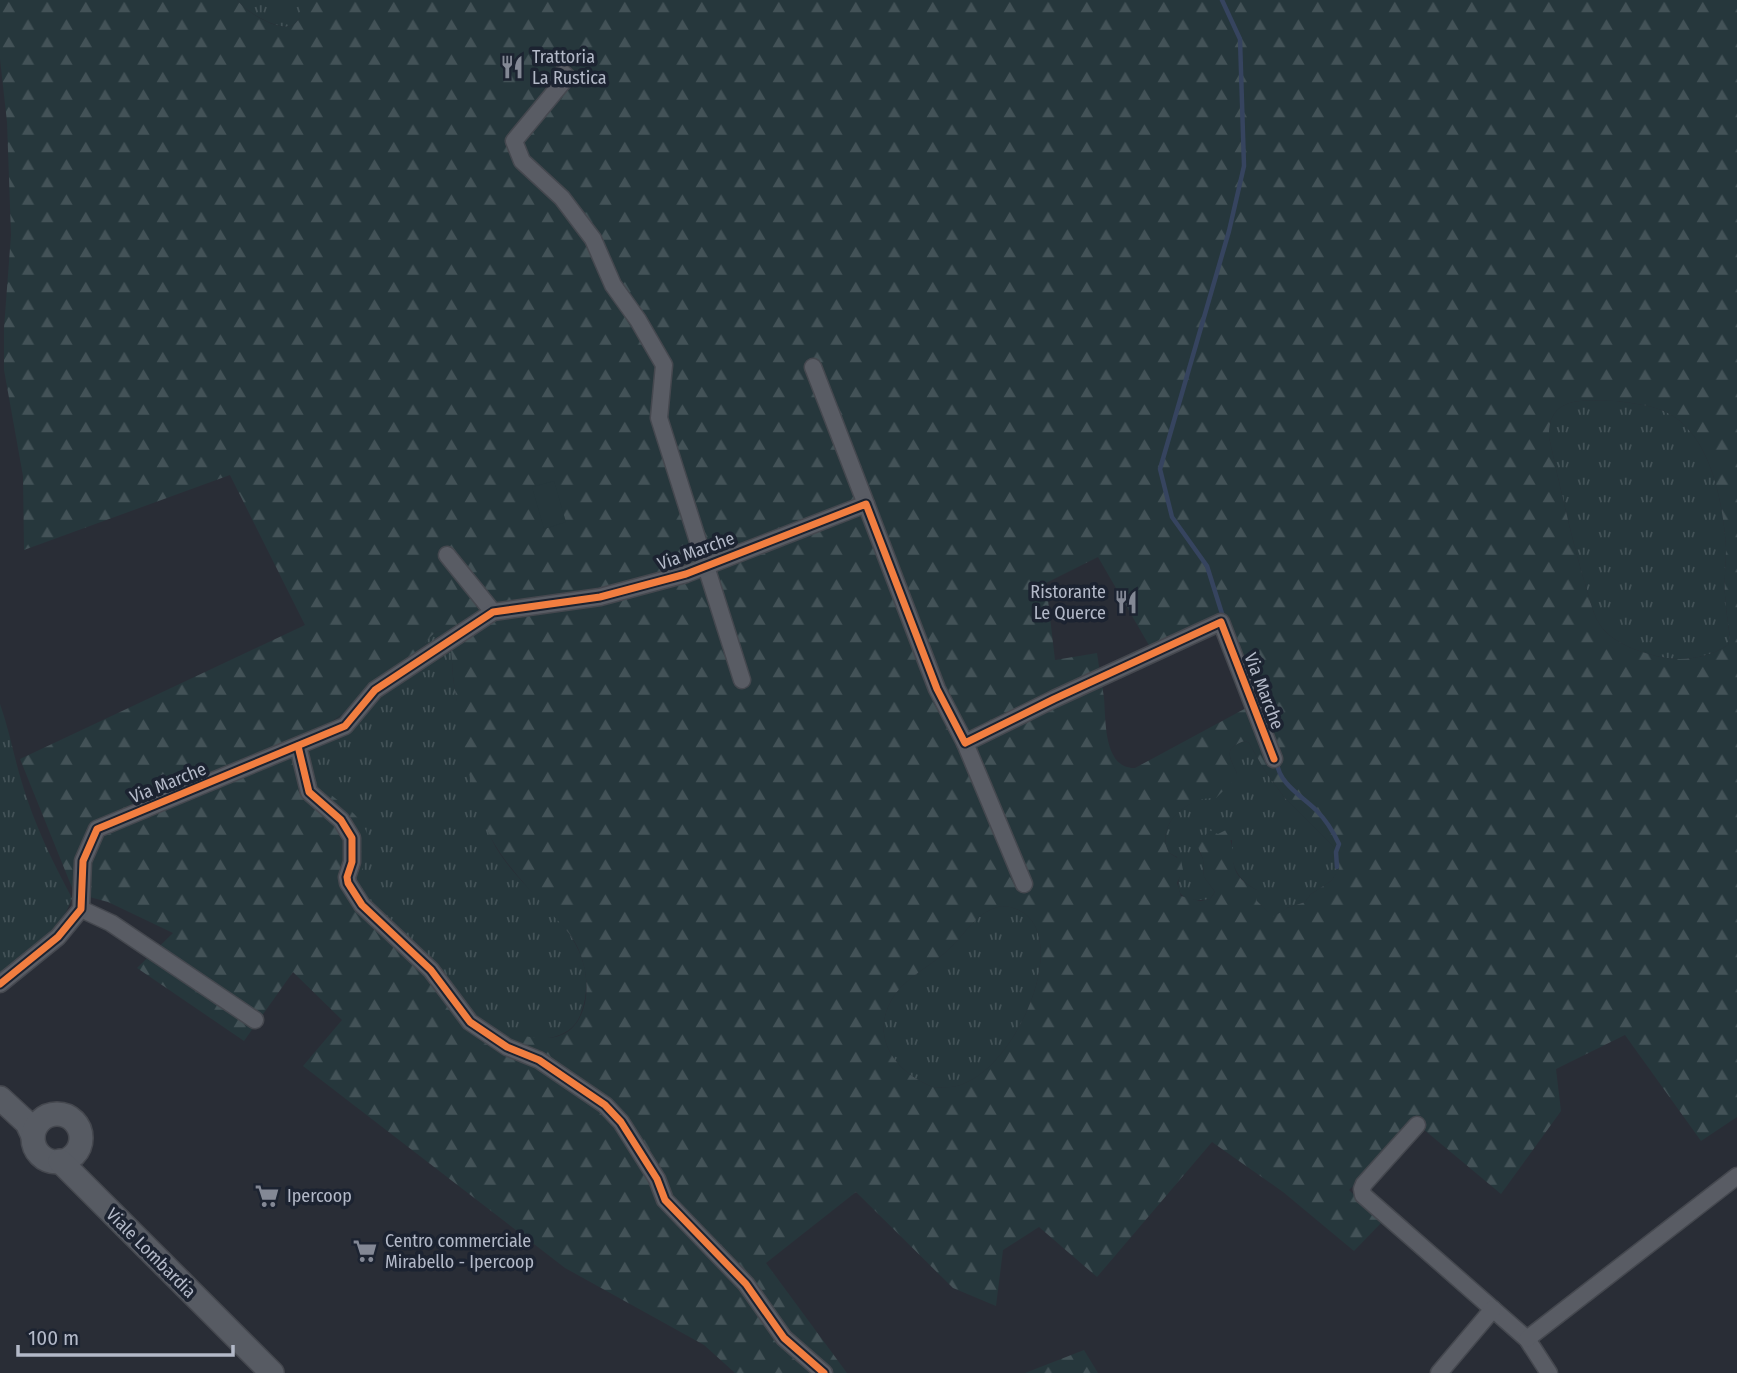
<svg xmlns="http://www.w3.org/2000/svg" width="1737" height="1373" font-family="'Fira Sans Condensed',sans-serif">
	<defs>
		<pattern id="grass-tufts" width="24" height="20" patternUnits="userSpaceOnUse" patternTransform="scale(1.75)"><rect width="24" height="20" fill="#26373c"/><path d="M3 7l-1-3M5 7V3M7 7l1-3M15 17l-1-3M17 17v-4M19 17l1-3" fill="none" stroke="#435257"/></pattern>
		<pattern id="forest-firs" width="22" height="20" patternUnits="userSpaceOnUse" patternTransform="scale(1.75)"><rect width="22" height="20" fill="#26373c"/><path d="M5 1l3.5 6h-7zM16 11l3.5 6h-7z" fill="#435257"/></pattern>
	</defs>
	<rect width="100%" height="100%" fill="#292d36"/>
	<g fill="url(#grass-tufts)">
		<path d="M237,0H300V18C297,21 295,25 291,26C278,31 245,11 237,0Z"/>
		<path d="M1616,401C1636,404 1657,405 1673,416C1712,441 1723,504 1726,547C1726,563 1724,579 1725,595C1726,610 1728,624 1730,638L1728,645C1706,659 1681,662 1656,656C1637,651 1616,644 1603,629C1593,617 1590,599 1585,584C1571,536 1560,487 1549,437C1548,394 1585,401 1616,401Z"/>
		<path d="M438,631L445,632C454,648 451,666 454,684C460,723 470,760 480,797C484,810 486,826 491,838C511,882 566,914 581,956C588,975 588,994 581,1013C568,1051 511,1040 484,1023C457,1005 438,972 417,947C398,924 375,905 350,889L360,821C348,808 315,787 309,773C303,758 312,745 321,733C334,716 356,709 373,696C386,687 399,674 409,663C419,653 425,638 438,631Z"/>
		<path d="M0,704C9,729 14,757 22,783C34,823 52,861 72,898C60,934 28,953 0,977Z"/>
		<path d="M1245,741L1249,743L1265,771L1284,797L1336,849L1339,870L1331,881L1311,894L1305,902L1287,908L1273,918L1257,901V890C1236,879 1230,864 1232,840L1199,851L1203,859L1204,877L1215,892L1210,899C1185,903 1171,896 1182,870L1177,857L1169,853C1154,824 1189,796 1216,797L1237,773C1229,756 1223,748 1245,741Z"/>
		<path d="M1002,906C1086,912 1017,1080 951,1087C944,1087 937,1089 930,1086C891,1069 868,1032 896,993C909,976 930,966 946,952C966,935 974,912 1002,906Z"/>
	</g>
	<g fill="url(#forest-firs)" fill-rule="evenodd">
		<path d="M0,0H237C245,11 277,31 291,26C295,25 297,21 300,18V0H1737V1117L1701,1141L1625,1035L1556,1069L1561,1111L1501,1194L1416,1123L1349,1190L1382,1222L1354,1251L1283,1192L1212,1142L1097,1277L1039,1227L1003,1250L996,1306L953,1288L856,1192L766,1263L847,1373H735L704,1345L565,1268L303,1066L342,1020L293,972L244,1041L137,968L173,933L108,902L82,895L73,890L20,759L305,625L230,475L24,550L23,476L4,370V328L11,235L7,122L0,59ZM1616,401C1636,404 1657,405 1673,416C1712,441 1723,504 1726,547C1726,563 1724,579 1725,595C1726,610 1728,624 1730,638L1728,645C1706,659 1681,662 1656,656C1637,651 1616,644 1603,629C1593,617 1590,599 1585,584C1571,536 1560,487 1549,437C1548,394 1585,401 1616,401ZM1098,557L1150,647L1221,629L1248,707L1135,768C1103,769 1106,719 1104,698C1102,683 1099,668 1097,653L1055,660L1046,583ZM438,631L445,632C454,648 451,666 454,684C461,730 469,797 491,838C506,865 527,887 547,909C557,920 570,932 577,946C585,963 589,984 585,1003C576,1039 552,1042 519,1035C508,1032 495,1029 484,1023C457,1005 438,972 418,948C398,924 375,905 350,889C357,877 367,865 369,850C375,793 263,792 328,725C341,712 360,706 374,696C386,686 399,674 410,663C420,652 425,638 438,631ZM1245,741L1249,743L1265,771L1284,797L1336,849L1339,869L1331,881L1311,894L1305,902L1287,908L1273,917L1257,901V890C1221,871 1241,856 1226,830L1218,834L1209,830L1198,847L1203,859L1204,877L1215,892L1210,899L1200,901L1181,896L1177,883L1183,870L1181,860L1169,853C1154,824 1189,796 1216,798L1233,781L1237,773C1229,756 1223,748 1245,741ZM1002,906C1086,912 1017,1080 951,1087C944,1087 937,1089 930,1086C891,1069 868,1032 896,993C909,976 930,966 946,952C966,935 974,912 1002,906Z"/>
		<path d="M1084,1350L1098,1373H1025Z"/>
	</g>
	<path fill="#26373c" d="M554,481L566,522L544,529L532,487Z"/>
	<g fill="none" stroke-linecap="round" stroke-linejoin="round">
		<g stroke="#36445f" stroke-width="4.5">
			<path d="M1222,0L1240,39L1244,166L1229,231L1160,469L1172,517L1207,566L1224,620"/>
			<path d="M1277,762C1278,783 1303,797 1316,810C1326,820 1333,831 1339,844L1336,852L1337,867"/>
		</g>
		<g stroke="#45484f" stroke-width="19">
			<g id="street">
				<path d="M563,73L567,77L514,141L522,161L562,198L593,239L613,285L638,320L664,365L659,418L742,680"/>
				<path d="M813,367L866,504"/>
				<path d="M447,555L493,612"/>
				<path d="M965,743L1024,884"/>
				<path d="M298,746L309,792L341,820L352,838V862L347,877L348,883L362,905L431,970L470,1022L507,1047L539,1060L605,1105L621,1122L657,1179L665,1200L746,1284L784,1338L824,1373"/>
				<path d="M81,909L111,923L255,1020"/>
				<path d="M0,984L58,937L81,909L83,861L97,829L345,726L375,690L493,612L600,597L686,574L866,504L937,689L965,743L1054,699L1221,622L1274,759"/>
				<path d="M1417,1125L1364,1184L1362,1189L1363,1195L1527,1339L1549,1373"/>
				<path d="M1527,1339L1737,1176"/>
				<path d="M1439,1373L1493,1309"/>
			</g>
		</g>
		<g stroke="#45484f" stroke-width="26">
			<g id="secondary">
				<path d="M0,1098L27,1123L33,1136"/>
				<circle cx="57" cy="1138" r="24"/>
				<path d="M60,1161L272,1373"/>
			</g>
		</g>
		<use href="#street" stroke="#595c64" stroke-width="16"/>
		<use href="#secondary" stroke="#575b63" stroke-width="23"/>
		<g stroke="#1c2331" stroke-width="11">
			<g id="cycleway">
				<path d="M298,746L309,792L341,820L352,838V862L347,877L348,883L362,905L431,970L470,1022L507,1047L539,1060L605,1105L621,1122L657,1179L665,1200L746,1284L784,1338L824,1373"/>
				<path d="M0,984L58,937L81,909L83,861L97,829L345,726L375,690L493,612L600,597L686,574L866,504L937,689L965,743L1054,699L1221,622L1274,759"/>
			</g>
		</g>
		<use href="#cycleway" stroke="#f27e40" stroke-width="7"/>
	</g>
	<defs>
		<g id="restaurant-bare" transform="scale(1.89)"><path d="M-5-6h1v4h1v-4h1v4h1v-4h1v5L-1.5 .5V6h-2V.5L-5-1ZM5-6V6H3V1.5H1.5Q1.5-4 5-6Z" fill="#838895" stroke="#1c2331" stroke-width="2.5" paint-order="stroke"/></g>
		<g id="supermarket-bare" transform="scale(1.89)"><path d="M-6-5.5h2.5l.6 2H6L4.5 2H-2.5L-4.4-4H-6ZM-1.5 3.2a1.3 1.3 0 1 0 .1 0ZM3 3.2a1.3 1.3 0 1 0 .1 0Z" fill="#838895" stroke="#1c2331" stroke-width="2.5" paint-order="stroke"/></g>
	</defs>
	<g fill-rule="evenodd">
		<use href="#restaurant-bare" x="512" y="67"/>
		<use href="#restaurant-bare" x="1126" y="602"/>
		<use href="#supermarket-bare" x="267" y="1196"/>
		<use href="#supermarket-bare" x="365" y="1251"/>
	</g>
	<g text-anchor="middle" stroke-width="7" stroke-linejoin="round" paint-order="stroke">
		<g font-size="18" fill="#b3b9c8" stroke="#1c2331" text-anchor="start">
			<text x="532" y="63">Trattoria<tspan x="532" dy="21">La Rustica</tspan></text>
			<text x="1106" y="598" text-anchor="end">Ristorante<tspan x="1106" dy="21">Le Querce</tspan></text>
			<text x="287" y="1202">Ipercoop</text>
			<text x="385" y="1247">Centro commerciale<tspan x="385" dy="21">Mirabello - Ipercoop</tspan></text>
		</g>
		<g font-size="18" fill="#b3b9c8" stroke="#1c2331">
			<text transform="translate(696 551) rotate(-20)" y="6">Via Marche</text>
			<text transform="translate(1264 691) rotate(69)" y="6">Via Marche</text>
			<text transform="translate(168 783) rotate(-22)" y="6">Via Marche</text>
			<text transform="translate(151 1253) rotate(45)" y="6">Viale Lombardia</text>
		</g>
	</g>
	<path d="M18 1345v10h215v-10" fill="none" stroke="#b3b9c8" stroke-width="3.5"/>
	<text x="28" y="1345" font-size="21" fill="#b3b9c8" stroke="#1c2331" stroke-width="5" paint-order="stroke">100 m</text>
</svg>
